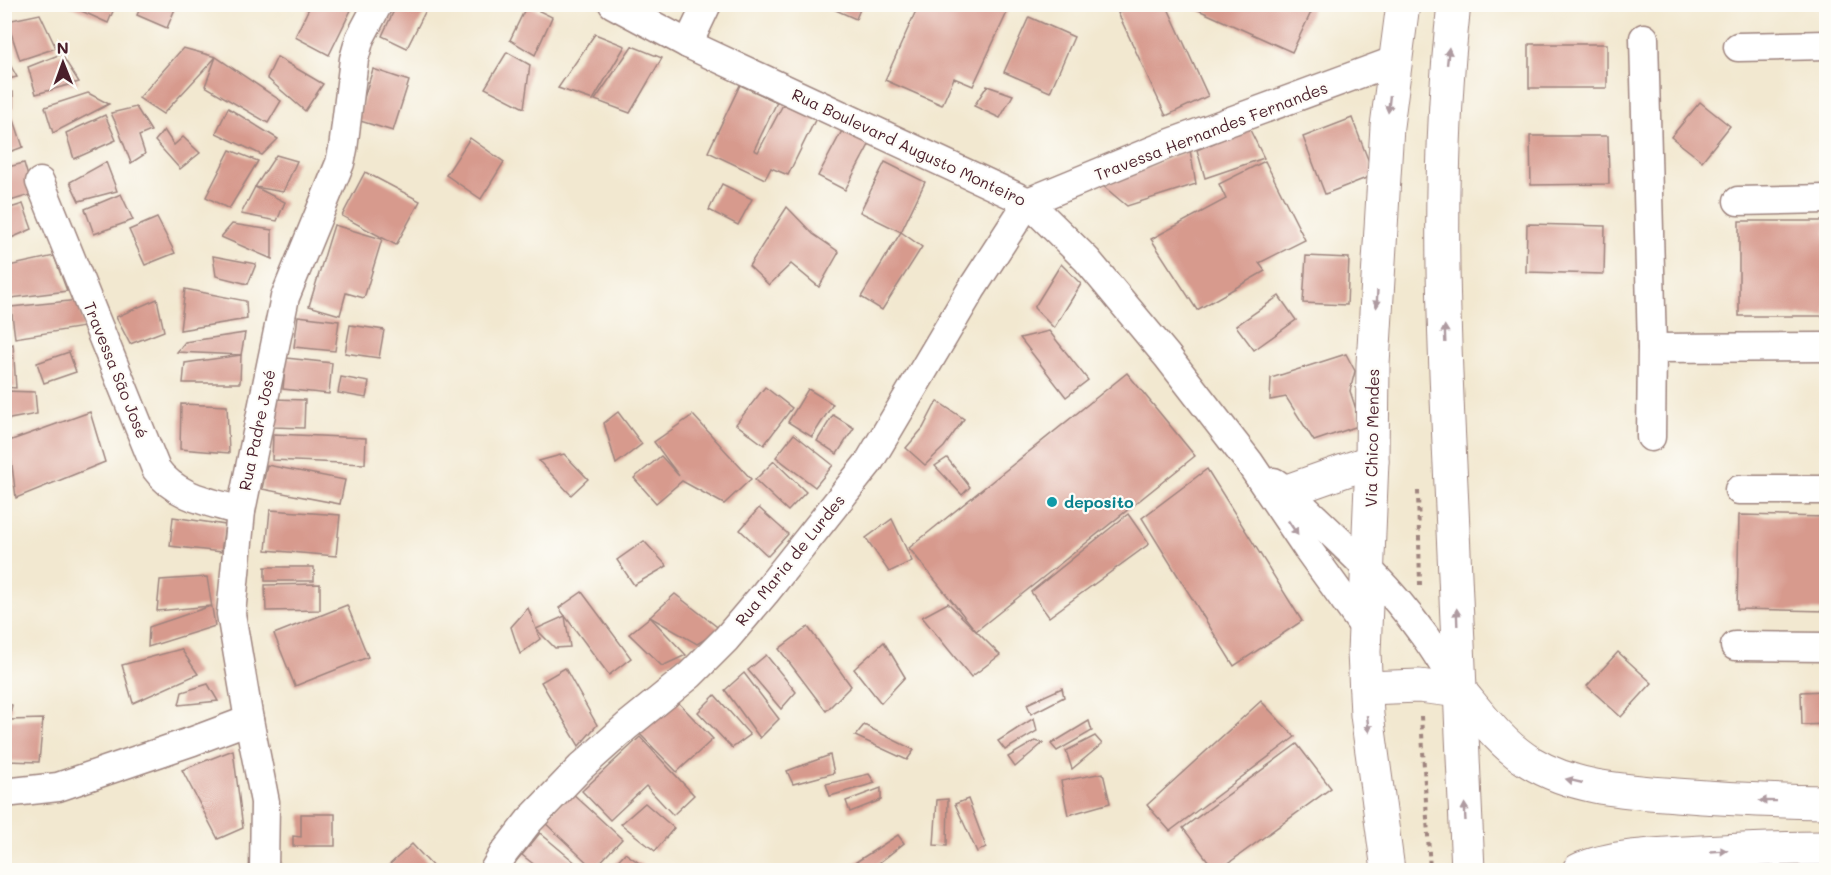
<svg xmlns="http://www.w3.org/2000/svg" width="1831" height="875" font-family="Mali,sans-serif">
	<rect width="100%" height="100%" fill="#fdfcf7"/>
	<filter id="ink" filterUnits="userSpaceOnUse"><feTurbulence type="fractalNoise" baseFrequency=".0167" numOctaves="2"/><feDisplacementMap in="SourceGraphic" scale="12" xChannelSelector="R" yChannelSelector="G"/><feConvolveMatrix kernelMatrix="1 2 1 2 8 2 1 2 1" color-interpolation-filters="sRGB"/></filter>
	<filter id="wash" filterUnits="userSpaceOnUse"><feTurbulence type="fractalNoise" baseFrequency=".008" numOctaves="4" result="noise"/><feDisplacementMap in="SourceGraphic" scale="24" xChannelSelector="R" yChannelSelector="G"/><feGaussianBlur stdDeviation="1.35" result="paint"/><feColorMatrix in="noise" values="0 0 0 0 0 0 0 0 0 0 0 0 0 0 0 0 0 1.4 0 .05"/><feComposite in="paint" operator="in"/></filter>
	<g filter="url(#wash)">
		<rect width="100%" height="100%" fill="#f2e8d0"/>
		<g id="blocks">
			<g fill="#d79a8d">
				<path d="M66,4H116L108,23Z"/>
				<path d="M142,4H177L167,28L137,15Z"/>
				<path d="M311,4H354L329,55L295,37Z"/>
				<path d="M397,4H429L407,48L382,36Z"/>
				<path d="M822,4H862L856,19Z"/>
				<path d="M919,4H1011L973,86L954,78L942,105L885,80Z"/>
				<path d="M1137,4H1166L1208,96L1166,116L1118,13Z"/>
				<path d="M1185,4H1315L1292,52Z"/>
				<path d="M527,5L552,17L535,55L510,40Z"/>
				<path d="M40,14L56,48L20,60L7,21Z"/>
				<path d="M1029,17L1074,37L1050,92L1004,72Z"/>
				<path d="M595,34L625,46L593,100L558,88Z"/>
				<rect x="1529" y="44" width="78" height="44"/>
				<path d="M632,46L662,58L630,113L595,100Z"/>
				<path d="M183,48L216,57L281,101L268,123L205,86L216,57L163,114L139,98Z"/>
				<path d="M507,52L530,65L524,108L485,88Z"/>
				<path d="M4,54L17,77L4,80Z"/>
				<path d="M61,54L79,82L36,94L28,67Z"/>
				<path d="M277,57L323,84L305,111L267,78Z"/>
				<path d="M373,69L409,81L393,131L357,120Z"/>
				<path d="M740,85L777,102L754,150L758,152L786,99L818,114L788,175L771,168L765,179L708,152Z"/>
				<path d="M987,86L1013,95L1000,118L974,106Z"/>
				<path d="M13,92V117L23,147L4,154V93Z"/>
				<path d="M88,93L109,104L53,133L45,107Z"/>
				<path d="M1700,102L1730,126L1702,161L1671,137Z"/>
				<path d="M136,107L151,131L139,136L145,154L131,163L117,126L111,113Z"/>
				<path d="M228,108L278,139L262,155L216,133Z"/>
				<path d="M105,115L116,140L74,159L66,133Z"/>
				<path d="M1352,118L1374,175L1325,194L1303,137Z"/>
				<path d="M844,127L871,141L845,190L818,176Z"/>
				<path d="M1249,128L1264,158L1205,178L1197,150Z"/>
				<path d="M164,130L174,145L183,137L200,153L180,169L155,141Z"/>
				<path d="M1530,136H1608L1609,184L1531,185Z"/>
				<path d="M470,138L504,162L481,199L446,175Z"/>
				<path d="M230,150L258,161L229,209L206,197Z"/>
				<path d="M1190,150L1196,184L1127,206L1102,185Z"/>
				<path d="M276,155L297,161L283,192L255,187Z"/>
				<path d="M1265,161L1305,240L1259,263L1265,271L1197,310L1151,239L1226,199L1219,184Z"/>
				<path d="M106,162L117,191L79,201L70,182Z"/>
				<path d="M885,162L925,182L901,232L860,212Z"/>
				<path d="M24,163L33,194L4,203V168Z"/>
				<path d="M365,172L420,201L396,245L342,216Z"/>
				<path d="M722,184L752,199L738,225L709,210Z"/>
				<path d="M255,187L285,202L277,221L241,214Z"/>
				<path d="M121,194L133,220L94,234L85,209Z"/>
				<path d="M23,204L32,229L4,241V210Z"/>
				<path d="M787,207L813,234L839,252L819,287L791,264L769,285L749,266Z"/>
				<path d="M157,218L175,253L145,265L129,230Z"/>
				<rect x="1739" y="221" width="87" height="95"/>
				<path d="M232,224L272,230V259L221,237Z"/>
				<path d="M1527,224L1605,226L1604,274L1526,272Z"/>
				<path d="M334,225L382,239L364,298L346,293L340,315L309,306Z"/>
				<path d="M901,232L922,247L882,310L861,297Z"/>
				<path d="M54,256L67,291L11,298L4,267Z"/>
				<path d="M213,256L256,264L248,284L216,276Z"/>
				<path d="M1306,256L1349,258L1347,305L1303,303Z"/>
				<path d="M1061,264L1081,284L1054,328L1034,308Z"/>
				<path d="M185,289L246,301L247,319L180,330Z"/>
				<path d="M1279,296L1296,320L1254,350L1236,326Z"/>
				<path d="M157,299L164,331L130,344L116,317Z"/>
				<path d="M79,300L84,327L15,338L11,307Z"/>
				<path d="M298,316L339,321L335,351L294,347Z"/>
				<path d="M350,325L384,330L379,358L345,353Z"/>
				<path d="M1049,331L1088,380L1066,397L1020,338Z"/>
				<path d="M245,333L241,355L177,352L185,342Z"/>
				<path d="M13,344L16,388L4,387V349Z"/>
				<path d="M69,352L76,372L44,383L37,363Z"/>
				<path d="M1346,354L1355,371L1350,391L1361,425L1314,441L1286,397L1270,400L1271,378Z"/>
				<path d="M241,355L240,383H183L185,363Z"/>
				<path d="M286,358L332,363L329,394L283,389Z"/>
				<path d="M1127,373L1195,456L976,631L909,548Z"/>
				<path d="M341,377L369,382L366,398L338,393Z"/>
				<path d="M765,387L792,408L764,445L736,424Z"/>
				<path d="M808,389L833,404L812,437L788,422Z"/>
				<path d="M4,391L35,392L37,414L4,420Z"/>
				<path d="M274,399L305,400L304,428L273,427Z"/>
				<path d="M937,401L964,419L944,447L925,465L906,448L923,428Z"/>
				<path d="M181,404L227,406L229,453L180,449Z"/>
				<path d="M90,412L105,462L16,498L9,441Z"/>
				<path d="M618,412L642,444L616,464L604,423Z"/>
				<path d="M693,415L751,479L724,504L682,481L656,503L634,478L661,456L679,476L654,442Z"/>
				<path d="M833,415L854,428L837,454L817,441Z"/>
				<path d="M273,434L366,438L365,464L272,460Z"/>
				<path d="M794,434L833,465L815,487L776,457Z"/>
				<path d="M564,454L588,479L571,495L539,461Z"/>
				<path d="M947,458L970,487L962,495L935,466Z"/>
				<path d="M774,461L806,492L788,511L755,480Z"/>
				<path d="M267,465L345,480L340,504L262,489Z"/>
				<path d="M1207,469L1302,621L1234,666L1142,518Z"/>
				<path d="M759,508L788,534L768,556L740,530Z"/>
				<path d="M270,510L340,515L336,556L266,550Z"/>
				<path d="M1128,514L1149,544L1049,617L1031,592Z"/>
				<path d="M1739,515L1826,517V611L1737,609Z"/>
				<path d="M173,517L225,525L221,552L170,546Z"/>
				<path d="M892,519L912,561L889,572L866,538Z"/>
				<path d="M644,541L667,566L634,585L617,560Z"/>
				<rect x="265" y="567" width="49" height="14"/>
				<path d="M207,577L215,626L148,647L149,627L211,606L157,611L160,580Z"/>
				<path d="M320,584V610L266,611L265,585Z"/>
				<path d="M582,592L631,658L609,675L559,608Z"/>
				<path d="M675,594L721,630L697,644L650,617Z"/>
				<path d="M948,603L1000,655L971,677L922,617Z"/>
				<path d="M347,605L368,657L295,686L274,634Z"/>
				<path d="M528,608L540,639L520,654L511,627Z"/>
				<path d="M565,616L570,647L555,648L536,629Z"/>
				<path d="M650,617L686,655L662,666L629,634Z"/>
				<path d="M808,627L851,686L826,711L779,649Z"/>
				<path d="M884,642L905,677L881,703L854,669Z"/>
				<path d="M181,649L198,674L133,703L122,665Z"/>
				<path d="M1618,652L1652,683L1621,717L1587,686Z"/>
				<path d="M766,655L796,692L781,709L748,670Z"/>
				<path d="M565,668L597,725L579,746L541,682Z"/>
				<path d="M744,673L779,719L760,738L725,690Z"/>
				<path d="M208,684L218,701L179,705L182,692Z"/>
				<path d="M1062,688L1064,697L1031,714L1027,704Z"/>
				<path d="M1826,691V724L1802,725L1801,692Z"/>
				<path d="M715,695L750,735L732,748L698,712Z"/>
				<path d="M673,697L713,739L677,772L637,731Z"/>
				<path d="M1261,701L1295,737L1170,831L1147,805Z"/>
				<path d="M4,703L12,705L6,736H4Z"/>
				<path d="M1034,718L1037,731L1005,750L998,741Z"/>
				<path d="M43,719L39,762L7,761L9,720Z"/>
				<path d="M1089,721L1092,731L1057,751L1051,744Z"/>
				<path d="M864,725L914,750L907,760L855,736Z"/>
				<path d="M1095,736L1102,744L1072,769L1066,751Z"/>
				<path d="M640,737L694,795L673,815L646,786L610,820L582,791Z"/>
				<path d="M1035,741L1043,743L1015,767L1008,757Z"/>
				<path d="M1297,744L1331,788L1219,870H1215L1183,828Z"/>
				<path d="M233,750L243,828L218,839L182,770Z"/>
				<path d="M830,755L834,773L793,784L787,771Z"/>
				<path d="M1103,773L1110,803L1068,815L1061,781Z"/>
				<path d="M869,774L875,783L830,796L826,784Z"/>
				<path d="M881,788V800L850,812L846,801Z"/>
				<path d="M571,792L622,839L594,869L543,821Z"/>
				<path d="M948,799L947,846L934,845L937,800Z"/>
				<path d="M968,799L986,847L977,852L955,804Z"/>
				<path d="M645,803L674,828L655,851L621,824Z"/>
				<path d="M301,814H335V846H293V836L301,837Z"/>
				<path d="M540,833L584,870H541L522,855Z"/>
				<path d="M898,835L904,843L870,870H859L853,864Z"/>
				<path d="M412,844L436,870H390L387,867Z"/>
				<path d="M625,853L649,870H609Z"/>
			</g>
		</g>
	</g>
	<g filter="url(#ink)">
		<use href="#blocks" fill-opacity="0" stroke="#9e847e" stroke-width="1.5"/>
		<g fill="none" stroke-linecap="round" stroke-linejoin="round">
			<g stroke="#9e847e" stroke-width="31">
				<g id="minor">
					<path d="M613,4L688,44L1028,202L1087,260L1167,356L1249,462L1307,548L1364,627"/>
					<path d="M1644,38L1652,348L1651,437"/>
					<path d="M688,44L707,4"/>
					<path d="M1738,47L1826,45"/>
					<path d="M40,182L156,469C176,497 209,502 241,511"/>
					<path d="M1738,201L1826,199"/>
					<path d="M1652,348L1826,347"/>
					<path d="M1274,482L1287,491C1333,536 1383,578 1420,630C1435,649 1447,671 1460,691"/>
					<path d="M1739,490H1826"/>
					<path d="M1735,646L1826,647"/>
					<path d="M4,793L58,787L193,741L249,720"/>
					<path d="M264,870L265,802L249,720L231,614L241,511L285,297L340,163L343,149L354,59L360,38L378,4"/>
					<path d="M494,870L504,853L529,821L581,767L627,726L690,675L726,639L765,593L869,462L971,290L1028,202L1171,143L1394,61"/>
				</g>
			</g>
			<g stroke="#9e847e" stroke-width="35">
				<g id="tertiary">
					<path d="M1460,691C1481,716 1502,745 1530,762C1574,789 1627,791 1676,795C1726,799 1776,801 1826,802"/>
					<path d="M1579,870C1612,855 1665,854 1702,852C1743,850 1785,848 1826,848"/>
				</g>
			</g>
			<g stroke="#9e847e" stroke-width="35">
				<g id="secondary">
					<path d="M1454,4C1436,165 1443,324 1451,485C1457,613 1462,742 1468,870"/>
					<path d="M1287,491L1372,461"/>
					<path d="M1366,688L1419,686L1460,691"/>
					<path d="M1388,870L1367,715L1364,652L1372,461L1373,364L1387,126L1403,4"/>
				</g>
			</g>
			<g stroke="#9e847e" stroke-width="4" stroke-dasharray="4.5 4.5" stroke-linecap="butt">
				<path d="M1418,491L1420,585"/>
				<path d="M1421,716L1430,870"/>
			</g>
			<use href="#minor" stroke="#fff" stroke-width="28"/>
			<use href="#tertiary" stroke="#fff" stroke-width="33"/>
			<use href="#secondary" stroke="#fff" stroke-width="33"/>
		</g>
		<defs><path id="oneway-solid" d="M-6-.8H1V-3.2L6.5 0L1 3.2V.8H-6Z" transform="scale(1.5)"/></defs>
		<g fill="#ae9aa0">
			<use href="#oneway-solid" transform="translate(1448 56) rotate(-84)"/>
			<use href="#oneway-solid" transform="translate(1389 104) rotate(96)"/>
			<use href="#oneway-solid" transform="translate(1377 299) rotate(93)"/>
			<use href="#oneway-solid" transform="translate(1445 334) rotate(-92)"/>
			<use href="#oneway-solid" transform="translate(1293 528) rotate(56)"/>
			<use href="#oneway-solid" transform="translate(1457 617) rotate(-92)"/>
			<use href="#oneway-solid" transform="translate(1368 724) rotate(83)"/>
			<use href="#oneway-solid" transform="translate(1574 781) rotate(-167)"/>
			<use href="#oneway-solid" transform="translate(1768 801) rotate(-179)"/>
			<use href="#oneway-solid" transform="translate(1465 812) rotate(-93)"/>
			<use href="#oneway-solid" transform="translate(1719 851) rotate(-3)"/>
		</g>
	</g>
	<circle fill="#0f9aa8" stroke="#fdfcf7" stroke-width="2" cx="1052" cy="502" r="6"/>
	<g text-anchor="middle" stroke-width="4.5" stroke-linejoin="round" paint-order="stroke">
		<g font-size="16" fill="#4a1f2b" stroke="#fdfcf7">
			<text transform="translate(1211 131) rotate(-21)" y="6">Travessa Hernandes Fernandes</text>
			<text transform="translate(909 147) rotate(25)" y="6">Rua Boulevard Augusto Monteiro</text>
			<text transform="translate(116 370) rotate(68)" y="6">Travessa São José</text>
			<text transform="translate(257 430) rotate(-78)" y="6">Rua Padre José</text>
			<text transform="translate(1372 438) rotate(-89)" y="6">Via Chico Mendes</text>
			<text transform="translate(790 560) rotate(-51)" y="6">Rua Maria de Lurdes</text>
		</g>
		<g font-size="16" font-weight="bold" fill="#0d838f" stroke="#fdfcf7" text-anchor="start">
			<text x="1064" y="508">deposito</text>
		</g>
	</g>
	<rect width="1831" height="875" fill="none" stroke="#fdfcf7" stroke-width="24"/>
	<g transform="translate(63 63) rotate(359)" stroke="#fdfcf7" stroke-width="4.5" paint-order="stroke">
	<path d="M0-4.5L10 22L0 15L-10 22Z" fill="#4a1f2b"/>
	<text y="-9" font-size="16" font-weight="bold" text-anchor="middle" fill="#4a1f2b">N</text>
	</g>
</svg>
